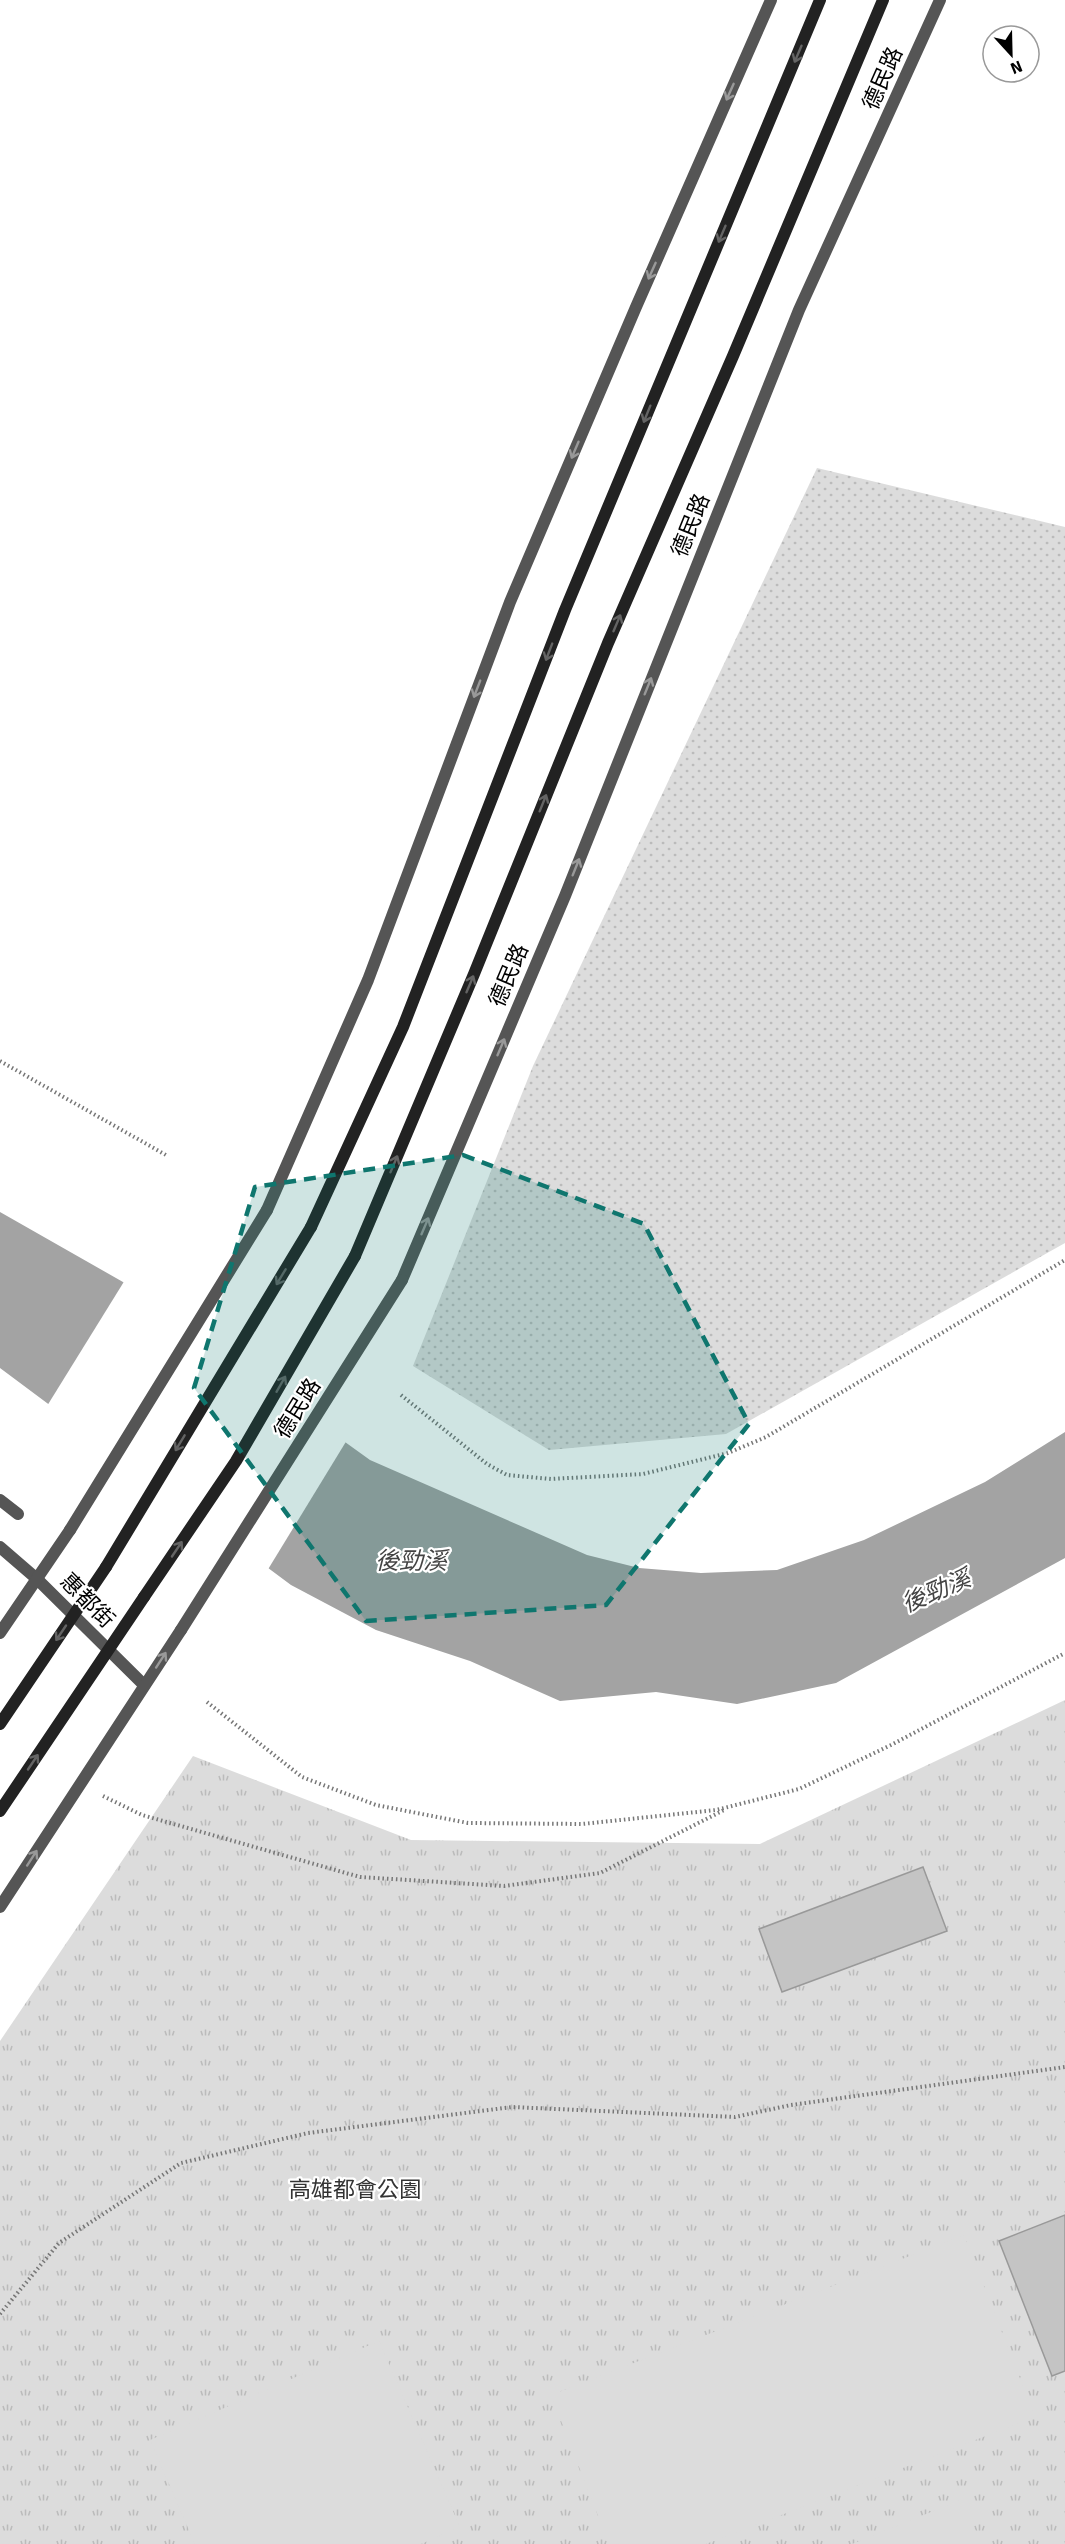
<svg xmlns="http://www.w3.org/2000/svg" width="1065" height="2544" font-family="Signika,'Noto Sans TC',sans-serif">
	<defs>
		<pattern id="grass-dots" width="8" height="8" patternUnits="userSpaceOnUse" patternTransform="scale(1.5)"><rect width="8" height="8" fill="#dcdcdc"/><path d="M2 2h.1M6 6h.1" fill="none" stroke="#bbb" stroke-width="1.8" stroke-linecap="round"/></pattern>
		<pattern id="park-tufts" width="24" height="20" patternUnits="userSpaceOnUse" patternTransform="scale(1.5)"><rect width="24" height="20" fill="#dcdcdc"/><path d="M3 7l-1-3M5 7V3M7 7l1-3M15 17l-1-3M17 17v-4M19 17l1-3" fill="none" stroke="#bbb"/></pattern>
	</defs>
	<rect width="100%" height="100%" fill="#fff"/>
	<path fill="url(#grass-dots)" d="M817,468L1065,527V1243L726,1434L549,1450L413,1366L533,1066Z"/>
	<path fill="url(#park-tufts)" d="M1065,1700V2544H0V2041L193,1756L411,1840L760,1844Z"/>
	<g fill="#dcdcdc">
		<path d="M964,2235L1035,2417L706,2544H609L551,2395Z"/>
		<path d="M379,2341L460,2527L421,2544H195L150,2440Z"/>
		<path d="M963,2499L981,2544H852Z"/>
	</g>
	<path fill="#a3a3a3" d="M0,1212L123,1282L370,1460L587,1555L639,1568L701,1573L777,1570L864,1540L985,1482L1065,1432V1558L836,1683L737,1704L656,1692L560,1701L470,1661L376,1630L291,1585L0,1368Z"/>
	<path fill="#fff" d="M125,1280L347,1440L267,1571L47,1406Z"/>
	<g fill="#c4c4c4" stroke="#999" stroke-width="1.5">
		<path d="M923,1867L947,1931L782,1992L759,1929Z"/>
		<path d="M1065,2215V2371L1052,2376L999,2241Z"/>
	</g>
	<g fill="none" stroke-linecap="round" stroke-linejoin="round">
		<g stroke="#777" stroke-width="4" stroke-dasharray="1.5 3" stroke-linecap="butt">
			<path d="M0,1061L166,1155"/>
			<path d="M401,1395L487,1464L507,1475L551,1479L643,1474L728,1453L766,1437L1065,1260"/>
			<path d="M207,1702L302,1777L376,1805L468,1823L582,1824L716,1810L799,1789L891,1745L1065,1653"/>
			<path d="M103,1796L142,1815L360,1877L504,1886L600,1873L726,1809"/>
			<path d="M0,2314L59,2243L181,2163L308,2133L512,2107L735,2117L791,2105L1065,2067"/>
		</g>
		<g stroke="#555" stroke-width="12">
			<path d="M267,1210L368,980L510,602L636,307L771,0"/>
			<path d="M402,1280L565,896L799,310L940,0"/>
			<path d="M0,1500L18,1514"/>
			<path d="M0,1547L37,1579L144,1685"/>
			<path d="M0,1633L70,1530"/>
			<path d="M0,1907L181,1630"/>
		</g>
		<g stroke="#222" stroke-width="12">
			<path d="M311,1227L403,1027L565,610L820,0"/>
			<path d="M355,1256L474,974L608,643L733,356L883,0"/>
			<path d="M0,1724L106,1567"/>
			<path d="M0,1811L144,1597"/>
		</g>
		<g stroke="#555" stroke-width="12">
			<path d="M70,1530L267,1210"/>
			<path d="M181,1630L402,1280"/>
		</g>
		<g stroke="#222" stroke-width="12">
			<path d="M106,1567L311,1227"/>
			<path d="M144,1597L236,1461L355,1256"/>
		</g>
	</g>
	<defs><path id="oneway-shaft" d="M-6 0H5M1.5-3L5.5 0L1.5 3" fill="none" stroke-width="1.6" stroke-linecap="round" stroke-linejoin="round" transform="scale(1.5)"/></defs>
	<g stroke="#646464">
		<use href="#oneway-shaft" transform="translate(798 54) rotate(113)"/>
		<use href="#oneway-shaft" transform="translate(722 234) rotate(113)"/>
		<use href="#oneway-shaft" transform="translate(647 414) rotate(112)"/>
		<use href="#oneway-shaft" transform="translate(617 623) rotate(-67)"/>
		<use href="#oneway-shaft" transform="translate(549 652) rotate(111)"/>
		<use href="#oneway-shaft" transform="translate(543 803) rotate(-68)"/>
		<use href="#oneway-shaft" transform="translate(470 984) rotate(-67)"/>
		<use href="#oneway-shaft" transform="translate(394 1164) rotate(-67)"/>
		<use href="#oneway-shaft" transform="translate(281 1277) rotate(121)"/>
		<use href="#oneway-shaft" transform="translate(281 1384) rotate(-60)"/>
		<use href="#oneway-shaft" transform="translate(180 1443) rotate(121)"/>
		<use href="#oneway-shaft" transform="translate(177 1549) rotate(-56)"/>
		<use href="#oneway-shaft" transform="translate(61 1633) rotate(124)"/>
		<use href="#oneway-shaft" transform="translate(33 1762) rotate(-56)"/>
	</g>
	<g stroke="#999">
		<use href="#oneway-shaft" transform="translate(730 92) rotate(114)"/>
		<use href="#oneway-shaft" transform="translate(652 271) rotate(114)"/>
		<use href="#oneway-shaft" transform="translate(575 450) rotate(113)"/>
		<use href="#oneway-shaft" transform="translate(648 686) rotate(-68)"/>
		<use href="#oneway-shaft" transform="translate(477 689) rotate(111)"/>
		<use href="#oneway-shaft" transform="translate(576 867) rotate(-68)"/>
		<use href="#oneway-shaft" transform="translate(501 1047) rotate(-67)"/>
		<use href="#oneway-shaft" transform="translate(425 1226) rotate(-67)"/>
		<use href="#oneway-shaft" transform="translate(161 1660) rotate(-57)"/>
		<use href="#oneway-shaft" transform="translate(32 1858) rotate(-57)"/>
	</g>
	<path fill="#0f766e" fill-opacity="0.2" stroke="#0f766e" stroke-width="4.5" stroke-dasharray="12 8" stroke-linejoin="round" d="M463,1155L644,1224L749,1424L606,1605L366,1621L194,1388L255,1187Z"/>
	<g text-anchor="middle" stroke-width="4.5" stroke-linejoin="round" paint-order="stroke">
		<g font-size="22" fill="#000" stroke="#fff">
			<text transform="translate(882 78) rotate(-66)" y="8">德民路</text>
			<text transform="translate(690 525) rotate(-68)" y="8">德民路</text>
			<text transform="translate(508 975) rotate(-67)" y="8">德民路</text>
			<text transform="translate(297 1408) rotate(-58)" y="8">德民路</text>
			<text transform="translate(88 1600) rotate(45)" y="8">惠都街</text>
		</g>
		<g font-size="22" fill="#333" stroke="#fff">
			<text x="355" y="2197">高雄都會公園</text>
		</g>
		<g font-size="24" font-style="italic" fill="#444" stroke="#fff">
			<text x="411" y="1569">後勁溪</text>
			<text transform="translate(936 1591) rotate(-23)" y="8">後勁溪</text>
		</g>
	</g>
	<g transform="translate(1011 54) rotate(158)"><circle r="28" fill="#ffffff" stroke="#999999" stroke-width="1.5"/>
	<path d="M0-4.5L10 22L0 15L-10 22Z" fill="#000000"/>
	<text y="-9" font-size="16" font-weight="bold" text-anchor="middle" fill="#000000">N</text>
	</g>
</svg>
